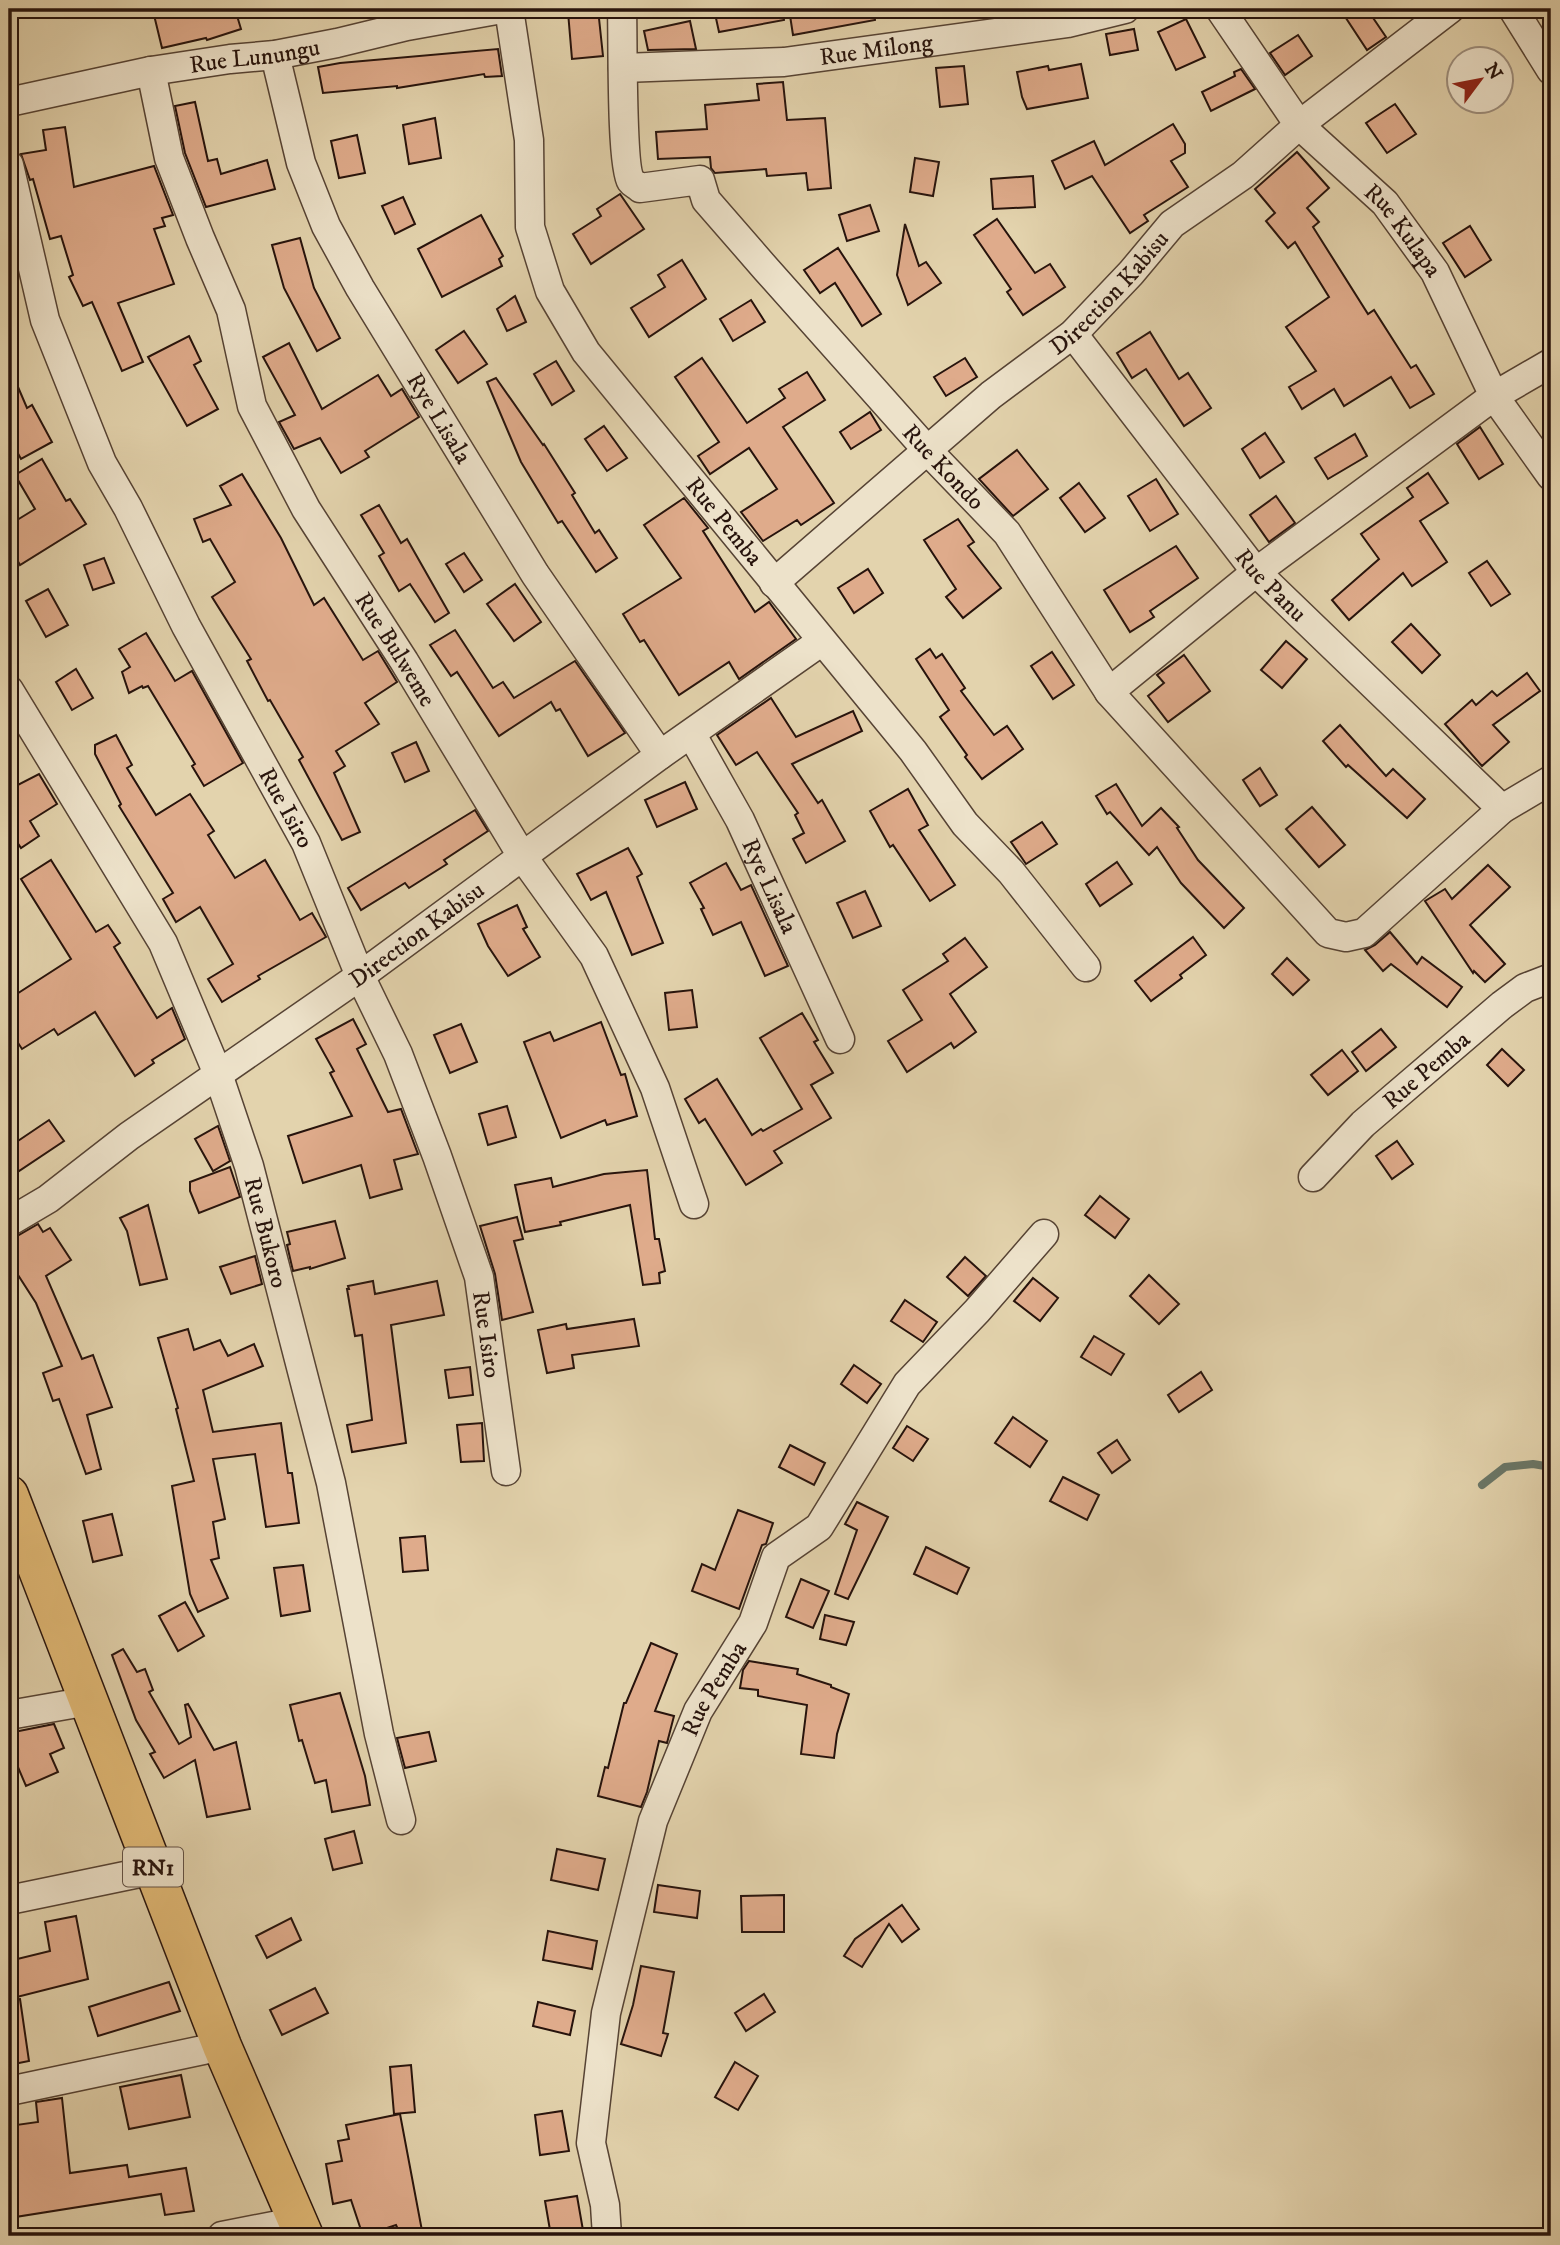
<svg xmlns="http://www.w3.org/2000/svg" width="1560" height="2245" font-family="'IM FELL DW Pica',serif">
	<rect width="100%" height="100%" fill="#e3d3ad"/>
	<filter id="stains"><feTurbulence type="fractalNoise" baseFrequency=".00286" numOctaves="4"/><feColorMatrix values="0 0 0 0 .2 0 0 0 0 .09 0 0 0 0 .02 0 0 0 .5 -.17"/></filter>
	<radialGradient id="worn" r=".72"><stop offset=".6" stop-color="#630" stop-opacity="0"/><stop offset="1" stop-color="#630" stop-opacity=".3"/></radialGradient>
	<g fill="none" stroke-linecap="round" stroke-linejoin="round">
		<path stroke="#6a7768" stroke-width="8" d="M1482,1485L1505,1467L1533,1464L1551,1467"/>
	</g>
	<g fill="#dfab8b" stroke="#27130c" stroke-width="2">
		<path d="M182,9H235L241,29L207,40L206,38L162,48L154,15Z"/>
		<path d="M598,9L603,56L572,59L568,12Z"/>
		<path d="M714,9H783L784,20L719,32Z"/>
		<path d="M789,9H874L875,20L793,35Z"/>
		<path d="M1340,9H1367L1386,37L1367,50Z"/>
		<path d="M1186,19L1205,57L1176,70L1158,32Z"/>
		<path d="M690,21L696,49L648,50L644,31Z"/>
		<path d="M1134,29L1138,50L1110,55L1106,34Z"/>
		<path d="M1298,35L1312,56L1285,75L1270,53Z"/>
		<path d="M498,49L502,76L485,77L484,74L397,88V86L323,93L318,67L340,63Z"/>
		<path d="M1081,64L1088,98L1027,109L1022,97L1017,72L1048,66L1049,70Z"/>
		<path d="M964,66L968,104L940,107L936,68Z"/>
		<path d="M1241,69L1255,89L1211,111L1202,92L1235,76L1234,72Z"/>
		<path d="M783,82L787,120L825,118L831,188L808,190L806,173L767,176L766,169L715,173L711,168L710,157L658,159L656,132L707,129L705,105L759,100L757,84Z"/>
		<path d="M195,102L208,161L217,159L221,174L267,160L275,189L206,207L185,153L175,106Z"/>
		<path d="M1395,104L1416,134L1387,153L1366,123Z"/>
		<path d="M435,118L441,158L409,164L403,125Z"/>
		<path d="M1173,124L1185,144V153L1171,161L1188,187L1144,215L1148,221L1130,233L1092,176L1065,189L1052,161L1094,141L1105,165Z"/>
		<path d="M65,127L74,187L154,166L173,215L162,218L165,226L154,229L174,284L118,303L143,362L122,371L92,302L83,306L69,277L73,275L61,236L50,239L33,179L30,180L21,154L46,150L43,130Z"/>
		<path d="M357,135L365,173L339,178L331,141Z"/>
		<path d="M1297,152L1329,188L1307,208L1319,222L1313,227L1368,314L1374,310L1411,368L1416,365L1434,394L1410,408L1391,377L1344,406L1334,389L1302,409L1289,387L1316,371L1286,327L1329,297L1295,242L1288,248L1266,221L1275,213L1255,189Z"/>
		<path d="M915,158L939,162L933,196L910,192Z"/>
		<path d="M1033,176L1035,207L993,209L991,179Z"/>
		<path d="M620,194L644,229L591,264L573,234L601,216L597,209Z"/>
		<path d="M403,197L415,224L395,234L382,206Z"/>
		<path d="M870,205L879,231L847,241L839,215Z"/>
		<path d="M481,215L503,256L499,259L502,266L442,297L418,249Z"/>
		<path d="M997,219L1035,273L1050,264L1065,287L1023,315L1007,292L1011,289L974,235Z"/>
		<path d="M905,224L919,266L926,262L941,283L908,305L897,275Z"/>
		<path d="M1470,226L1491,260L1465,277L1443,243Z"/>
		<path d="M300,238L314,288L340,338L317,351L284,288L272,245Z"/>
		<path d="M838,248L881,314L862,326L835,283L820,293L804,270Z"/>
		<path d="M682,260L706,299L649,337L631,308L665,287L658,275Z"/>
		<path d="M515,296L526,322L507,331L497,309Z"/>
		<path d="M751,300L765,322L733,341L720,319Z"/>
		<path d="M464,331L487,364L458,383L436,350Z"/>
		<path d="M1150,332L1179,379L1188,373L1211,408L1184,426L1146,369L1132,378L1117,353Z"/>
		<path d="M189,336L201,361L194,365L218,409L187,426L148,357Z"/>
		<path d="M289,343L322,409L378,375L391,396L402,389L419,417L365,451L369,457L341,473L320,438L294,449L279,422L295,415L263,357Z"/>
		<path d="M702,358L747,423L785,398L779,389L807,372L825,400L783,427L834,503L801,525L797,520L763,541L741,512L777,489L749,448L710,474L698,456L719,442L675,377Z"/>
		<path d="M965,358L977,377L946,396L934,377Z"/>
		<path d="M556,361L574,391L552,405L534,374Z"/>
		<path d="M9,366L27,408L32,405L52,442L21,459L9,437Z"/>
		<path d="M496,378L543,445L544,444L575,493L572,495L595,533L599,530L617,558L596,572L562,521L558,523L521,462L487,382Z"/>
		<path d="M870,412L881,430L851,449L840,432Z"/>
		<path d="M604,426L627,458L607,471L585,439Z"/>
		<path d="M1480,427L1503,464L1479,479L1457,444Z"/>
		<path d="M1265,433L1284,462L1260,478L1242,449Z"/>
		<path d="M1355,434L1367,456L1328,479L1315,458Z"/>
		<path d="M1017,450L1048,489L1013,516L979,479Z"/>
		<path d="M42,459L66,501L70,499L86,524L20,565L9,545V525L35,509L15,475Z"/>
		<path d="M1428,473L1448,503L1420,521L1447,562L1412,586L1403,573L1349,620L1332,600L1379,559L1361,534L1413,497L1407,488Z"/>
		<path d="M242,474L281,538L314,605L324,598L363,660L378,651L397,682L365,703L379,724L336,751L345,766L334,773L360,832L342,840L299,760L303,757L270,700L268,701L247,661L251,659L212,597L235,582L210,539L203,542L194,519L231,505L220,486Z"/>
		<path d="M1156,479L1178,514L1150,531L1128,496Z"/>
		<path d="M1079,483L1105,518L1085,532L1060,498Z"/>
		<path d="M1276,496L1295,523L1269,542L1250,515Z"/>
		<path d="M684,498L708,528L703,531L755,612L769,602L796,639L739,679L729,662L679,695L644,640L640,642L623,614L681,578L644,525Z"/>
		<path d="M379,505L401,543L407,539L449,613L435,622L410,584L399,591L379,556L384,553L361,515Z"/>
		<path d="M958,519L974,542L968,546L1001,588L963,618L946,597L956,589L924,540Z"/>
		<path d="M1176,546L1198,578L1150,611L1154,617L1130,632L1104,590Z"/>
		<path d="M464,553L482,580L464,592L446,564Z"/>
		<path d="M104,558L114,583L93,590L84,565Z"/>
		<path d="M1487,561L1510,594L1491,606L1469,573Z"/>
		<path d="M868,569L883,593L854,613L838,588Z"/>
		<path d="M515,584L541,622L514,641L487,604Z"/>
		<path d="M48,589L68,625L46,637L26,601Z"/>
		<path d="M1411,624L1440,655L1422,673L1392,642Z"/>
		<path d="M455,630L493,688L503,682L514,698L575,661L625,733L588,756L560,709L556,711L551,702L499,736L457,672L451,676L430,645Z"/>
		<path d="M146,633L175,681L192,671L243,763L204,786L192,766L195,764L148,686L143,688L142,686L129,693L122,672L130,667L119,649Z"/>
		<path d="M1286,641L1307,659L1282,688L1261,670Z"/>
		<path d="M930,649L936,658L942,654L965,688L961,691L994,735L1007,726L1023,749L982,779L965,757L967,755L940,717L949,710L916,659Z"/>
		<path d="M1052,652L1074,685L1053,699L1031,666Z"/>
		<path d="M1184,655L1210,691L1168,722L1148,696L1164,683L1157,675Z"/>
		<path d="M76,669L93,698L72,710L56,682Z"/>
		<path d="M1527,673L1540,691L1493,725L1509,742L1482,766L1445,724L1472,700L1476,705L1492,691L1497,696Z"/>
		<path d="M771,698L796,737L853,711L862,731L792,764L818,803L822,800L845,841L806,863L793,839L804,833L795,815L798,813L757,752L736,765L717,735Z"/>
		<path d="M1340,725L1386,776L1393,769L1425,799L1407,818L1348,765L1346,767L1323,741Z"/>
		<path d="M116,735L132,765L127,768L156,815L190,794L214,831L208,835L235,878L265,860L300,920L312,913L326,937L258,976L260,979L222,1002L208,979L233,964L200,907L176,922L163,899L173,893L119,806L121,804L95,754V745Z"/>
		<path d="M416,742L429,771L405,782L392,753Z"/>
		<path d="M1260,768L1277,795L1260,806L1243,780Z"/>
		<path d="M39,774L57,804L30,821L39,836L21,848L11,833L9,834V788L10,789Z"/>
		<path d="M685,782L697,809L657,827L645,800Z"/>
		<path d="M1116,784L1142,826L1161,808L1179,827L1177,828L1198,860L1244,908L1224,928L1181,883L1157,847L1149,855L1110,812L1107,814L1096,796Z"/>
		<path d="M908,789L928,825L919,830L955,885L930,901L893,845L890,847L870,811Z"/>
		<path d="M1312,807L1345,845L1319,867L1286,829Z"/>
		<path d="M475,810L488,831L444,860L447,864L409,888L405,883L361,910L348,888Z"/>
		<path d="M1042,822L1057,844L1026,864L1011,842Z"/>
		<path d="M628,848L642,874L637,877L663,943L632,955L606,892L591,900L577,874Z"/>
		<path d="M51,860L96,932L108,925L120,943L114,947L157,1018L172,1008L185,1039L152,1060L154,1063L135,1076L95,1012L58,1035L54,1029L22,1049L9,1029V999L71,959L21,879Z"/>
		<path d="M1117,862L1132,884L1100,906L1086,884Z"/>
		<path d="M726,863L741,890L751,885L788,966L765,976L741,922L713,935L701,909L704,908L690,883Z"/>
		<path d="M1488,865L1510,887L1470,925L1505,964L1485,982L1474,971L1473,973L1425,901L1445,889L1452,899Z"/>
		<path d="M865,891L881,926L853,938L837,903Z"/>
		<path d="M517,905L527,927L523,929L540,957L508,976L488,946L478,924Z"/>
		<path d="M1390,932L1417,964L1422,957L1462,987L1447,1007L1391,964L1383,971L1365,950L1375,945Z"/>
		<path d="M1193,937L1206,955L1180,975L1182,978L1151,1001L1135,981Z"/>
		<path d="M965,938L987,967L950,994L976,1032L954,1048L951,1043L907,1072L888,1041L922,1020L903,990L948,961L943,954Z"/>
		<path d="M1287,958L1309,980L1293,995L1272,974Z"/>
		<path d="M692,990L697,1027L669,1030L665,993Z"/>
		<path d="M802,1013L818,1040L814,1042L833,1073L811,1085L831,1118L774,1151L782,1163L746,1185L705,1119L699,1123L685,1099L717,1079L752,1135L761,1129L763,1131L802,1109L760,1038Z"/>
		<path d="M353,1019L366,1044L357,1049L388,1112L401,1109L418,1154L394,1160L402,1189L370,1198L361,1165L303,1183L288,1136L352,1116L330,1073L334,1071L316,1039Z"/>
		<path d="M601,1022L621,1075L625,1074L637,1116L607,1125L605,1120L561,1138L524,1042L550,1032L554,1041Z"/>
		<path d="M461,1024L477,1062L450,1073L434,1035Z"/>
		<path d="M1381,1029L1396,1047L1366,1071L1352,1052Z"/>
		<path d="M1502,1049L1524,1070L1508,1086L1487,1065Z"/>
		<path d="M1342,1050L1358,1071L1328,1095L1311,1075Z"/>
		<path d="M507,1106L516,1137L488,1145L479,1114Z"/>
		<path d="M49,1120L64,1141L19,1171L9,1156V1147Z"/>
		<path d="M218,1126L230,1161L213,1171L195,1139Z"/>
		<path d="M1397,1141L1413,1164L1392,1179L1376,1156Z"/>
		<path d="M230,1167L240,1197L199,1213L190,1191V1182Z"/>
		<path d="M647,1170L655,1239H659L665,1271L659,1273L660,1283L643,1285L630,1205L560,1222L561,1225L525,1232L515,1185L551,1178L553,1187L604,1174Z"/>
		<path d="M1100,1196L1129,1219L1115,1238L1085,1215Z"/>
		<path d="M148,1205L167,1279L140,1285L127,1231L120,1218Z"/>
		<path d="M517,1217L523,1239L514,1241L533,1312L502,1320L495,1274L480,1226Z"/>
		<path d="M335,1221L345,1258L310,1269V1267L293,1271L287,1245L290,1244L287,1232Z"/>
		<path d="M38,1224L43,1232L50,1228L71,1260L46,1276L82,1359L93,1355L112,1407L87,1415L101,1469L86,1474L59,1399L53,1401L43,1373L62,1366L36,1303L9,1261V1239L17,1236Z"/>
		<path d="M255,1256L262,1284L231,1294L220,1267Z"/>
		<path d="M965,1257L986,1276L968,1296L947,1277Z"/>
		<path d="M1149,1275L1179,1304L1159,1324L1130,1296Z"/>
		<path d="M1033,1278L1058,1298L1040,1321L1014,1301Z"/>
		<path d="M373,1281L375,1294L437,1281L444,1315L391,1325L406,1443L352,1452L347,1425L372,1420L362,1335L355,1336L347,1289H349L348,1286Z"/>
		<path d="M905,1300L937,1322L923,1342L891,1321Z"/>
		<path d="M634,1319L639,1346L572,1355L574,1368L547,1373L538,1330L566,1324L567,1329Z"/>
		<path d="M188,1329L194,1350L220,1340L228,1356L254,1344L263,1366L203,1390L213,1432L281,1423L288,1473H292L299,1523L266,1527L255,1454L213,1459L225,1519L213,1522L219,1558L211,1560L228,1598L198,1612L190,1594L172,1486L194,1481L176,1409L178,1408L158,1338Z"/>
		<path d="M1094,1336L1124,1354L1111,1375L1081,1357Z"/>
		<path d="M854,1365L881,1384L867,1403L841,1384Z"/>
		<path d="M470,1367L473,1395L449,1398L445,1370Z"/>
		<path d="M1201,1372L1212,1390L1179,1412L1168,1395Z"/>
		<path d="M1013,1417L1047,1441L1030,1467L995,1443Z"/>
		<path d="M482,1423L484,1461L461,1462L457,1425Z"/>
		<path d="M907,1426L928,1439L913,1461L893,1448Z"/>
		<path d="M1117,1440L1130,1460L1112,1473L1098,1453Z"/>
		<path d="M790,1445L825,1463L814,1485L779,1467Z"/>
		<path d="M1063,1477L1099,1495L1087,1520L1050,1501Z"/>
		<path d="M857,1502L888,1517L848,1599L835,1594L857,1530L845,1524Z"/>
		<path d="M738,1510L773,1523L766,1544L762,1545L739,1609L692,1591L702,1564L715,1570Z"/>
		<path d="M112,1514L122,1555L93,1562L83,1521Z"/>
		<path d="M425,1536L428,1570L403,1572L400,1538Z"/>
		<path d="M926,1547L969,1568L957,1594L914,1574Z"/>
		<path d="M303,1565L310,1611L281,1616L274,1568Z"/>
		<path d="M801,1579L829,1591L813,1628L786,1617Z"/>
		<path d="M185,1602L204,1636L178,1651L159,1616Z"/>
		<path d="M825,1615L854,1622L846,1645L820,1639Z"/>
		<path d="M651,1643L677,1654L655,1711L674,1716L667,1743L659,1741L647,1792L641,1807L598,1796L605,1767L608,1768L624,1703H626Z"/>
		<path d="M123,1649L137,1672L145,1669L153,1690L149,1692L179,1744L191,1737L185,1705L188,1704L214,1750L236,1742L250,1809L207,1817L195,1760L164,1778L150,1754L155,1752L136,1720L112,1655Z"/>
		<path d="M749,1661L798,1669L797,1674L831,1685V1687L849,1694L837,1734L834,1758L801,1754L807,1705L758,1696V1690L740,1688L743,1670Z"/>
		<path d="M340,1693L365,1776L370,1805L332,1812L326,1780L315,1783L302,1740L299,1741L290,1705Z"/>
		<path d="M54,1724L64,1748L50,1754L58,1772L26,1786L9,1746V1733Z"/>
		<path d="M429,1732L436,1761L405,1768L397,1738Z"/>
		<path d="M354,1831L362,1863L333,1870L325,1839Z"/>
		<path d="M557,1849L605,1859L598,1890L551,1880Z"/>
		<path d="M658,1885L700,1891L697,1918L654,1912Z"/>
		<path d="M784,1895V1932H742L741,1896Z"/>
		<path d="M902,1905L919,1929L902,1942L889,1924L862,1967L844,1956L855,1939Z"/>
		<path d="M76,1916L88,1979L9,1999V1961L50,1951L45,1922Z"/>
		<path d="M291,1918L301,1940L267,1958L256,1936Z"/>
		<path d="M548,1931L597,1941L592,1969L543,1960Z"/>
		<path d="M641,1966L674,1972L663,2033L668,2034L661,2056L621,2044L633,2005Z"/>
		<path d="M169,1982L180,2011L98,2036L89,2007Z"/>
		<path d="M315,1988L328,2013L282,2035L270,2010Z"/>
		<path d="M764,1994L775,2012L746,2031L735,2013Z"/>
		<path d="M20,1999L29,2061L9,2065V2000Z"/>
		<path d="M538,2002L575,2011L570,2035L533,2026Z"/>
		<path d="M735,2062L758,2076L738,2110L715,2097Z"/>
		<path d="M411,2065L415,2112L394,2114L390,2067Z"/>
		<path d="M181,2075L190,2117L129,2129L120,2087Z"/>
		<path d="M62,2098L70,2173L127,2165L129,2177L186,2168L194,2211L165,2215L161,2194L9,2218V2126L38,2122L36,2102Z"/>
		<path d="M562,2111L569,2151L540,2155L535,2115Z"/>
		<path d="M400,2114L423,2236H401L396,2225L363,2236L351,2200L333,2204L326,2164L342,2161L338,2141L349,2139L346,2125Z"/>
		<path d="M577,2196L584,2236H551L545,2201Z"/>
	</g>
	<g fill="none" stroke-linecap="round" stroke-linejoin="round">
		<g stroke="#564334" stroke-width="31">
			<g id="street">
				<path id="s1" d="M509,9L529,140L530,227L550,291L586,352L913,751L965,824L1011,872L1086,967"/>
				<path id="s2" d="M622,9C623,35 621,166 631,181C633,184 637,185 640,188L700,180L706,200L766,269L928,451L1007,533L1109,692L1328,933L1346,937L1364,933L1502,809L1551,780"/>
				<path id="s3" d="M1220,9L1299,125L1385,203L1435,272L1494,396L1551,476"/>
				<path d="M1513,9L1551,70"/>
				<path id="s4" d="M275,55L301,163L326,226L360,288L535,574L660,755"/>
				<path id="s5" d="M623,68L784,62L1068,23L1125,9"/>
				<path id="s6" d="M151,71L169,158L200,238L231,310L252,406L306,509L404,661L522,856L594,956L655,1088L694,1204"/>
				<path id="s7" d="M9,102L151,71L230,59L275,55L337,43L407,26L502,9"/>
				<path id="s8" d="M9,165L45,320L102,463L128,508L186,626L306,843L360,976L398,1054L437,1156L479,1277L506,1471"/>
				<path id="s9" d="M1073,334L1256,572L1502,809"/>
				<path id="s10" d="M774,583L991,395L1073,334L1131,273L1172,224L1243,175L1299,125L1450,9"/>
				<path id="s11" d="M9,690L163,943L218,1074L249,1166L331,1483L379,1734L401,1820"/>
				<path d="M1109,692L1256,572L1494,396L1551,363"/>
				<path id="s12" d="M692,735L740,820L840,1039"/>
				<path id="s13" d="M1313,1177L1363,1124L1502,1005L1525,988L1551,978"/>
				<path id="s14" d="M9,1222L48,1199L129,1136L360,976L660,755L822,641"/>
				<path d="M9,1715L89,1701"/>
				<path d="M9,1900L154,1870"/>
				<path d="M9,2091L222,2046"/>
				<path d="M222,2236L299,2221"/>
				<path id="s15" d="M607,2236L605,2205L591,2143L606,2013L653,1821L698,1711L753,1623L776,1557L819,1527L907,1384L977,1311L1044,1234"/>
			</g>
		</g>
		<g stroke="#27130c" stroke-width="41">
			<path id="highway" d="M9,1495L222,2046L304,2236"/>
		</g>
		<use href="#street" stroke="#ede2ca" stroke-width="28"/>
		<use href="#highway" stroke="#e2ba76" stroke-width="38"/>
	</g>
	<g text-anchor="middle" stroke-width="6" stroke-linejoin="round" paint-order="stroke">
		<rect fill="#ede2ca" stroke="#625145" stroke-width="2" x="123" y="1847.5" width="60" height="39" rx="5"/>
		<g font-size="23" font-weight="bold" fill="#27130c">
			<text x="153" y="1875">RN1</text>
		</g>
		<g font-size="24" fill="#27130c" stroke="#ede2ca">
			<text dy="8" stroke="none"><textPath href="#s5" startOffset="254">Rue Milong</textPath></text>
			<text dy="8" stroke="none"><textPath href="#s7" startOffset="250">Rue Lunungu</textPath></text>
			<text dy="8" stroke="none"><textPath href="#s3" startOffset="289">Rue Kulapa</textPath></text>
			<text dy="8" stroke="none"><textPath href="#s10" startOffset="444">Direction Kabisu</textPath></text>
			<text dy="8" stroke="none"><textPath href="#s4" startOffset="402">Rye Lisala</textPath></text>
			<text dy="8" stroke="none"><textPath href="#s2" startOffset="623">Rue Kondo</textPath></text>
			<text dy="8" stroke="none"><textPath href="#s1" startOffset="576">Rue Pemba</textPath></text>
			<text dy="8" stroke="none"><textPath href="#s9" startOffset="320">Rue Panu</textPath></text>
			<text dy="8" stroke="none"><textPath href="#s6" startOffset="634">Rue Bulweme</textPath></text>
			<text dy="8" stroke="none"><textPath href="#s8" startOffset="704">Rue Isiro</textPath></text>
			<text dy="8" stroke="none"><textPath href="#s12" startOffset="170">Rye Lisala</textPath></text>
			<text dy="8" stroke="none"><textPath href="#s14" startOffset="499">Direction Kabisu</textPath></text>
			<text dy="8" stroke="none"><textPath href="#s13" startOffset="156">Rue Pemba</textPath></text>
			<text dy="8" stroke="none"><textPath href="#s11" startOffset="604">Rue Bukoro</textPath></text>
			<text dy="8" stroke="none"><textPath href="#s8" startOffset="1270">Rue Isiro</textPath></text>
			<text dy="8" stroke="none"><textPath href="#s15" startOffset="569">Rue Pemba</textPath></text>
		</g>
	</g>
	<rect width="1560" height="2245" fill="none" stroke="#e3d3ad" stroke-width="35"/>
	<rect x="10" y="10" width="1539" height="2224" fill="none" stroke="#27130c" stroke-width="3.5"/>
	<rect x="18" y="18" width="1525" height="2210" fill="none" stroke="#27130c" stroke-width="2"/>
	<g transform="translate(1480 80) rotate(58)"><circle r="33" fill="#ede2ca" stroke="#9e8f7e" stroke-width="2"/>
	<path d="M0-5L12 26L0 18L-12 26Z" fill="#8f2418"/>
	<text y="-10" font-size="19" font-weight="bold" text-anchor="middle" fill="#27130c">N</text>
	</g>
	<rect width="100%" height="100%" filter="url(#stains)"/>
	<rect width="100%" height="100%" fill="url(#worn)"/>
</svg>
